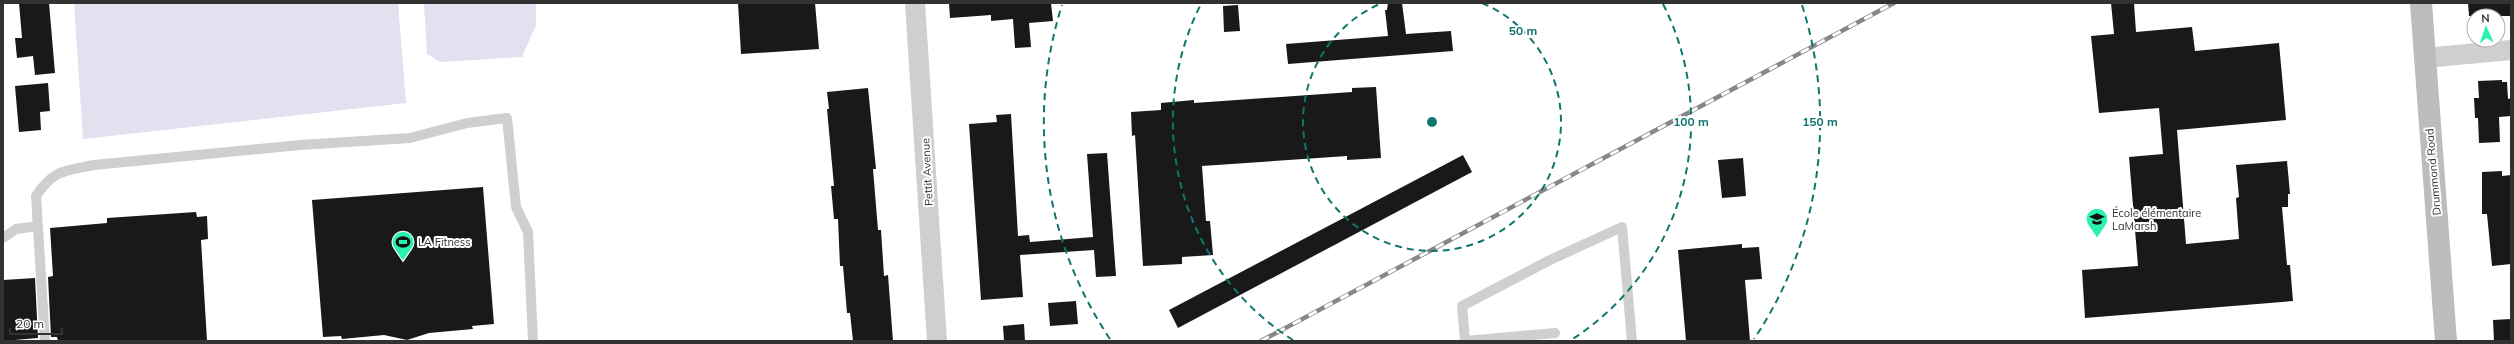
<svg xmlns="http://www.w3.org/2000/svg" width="2514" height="344" font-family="Mulish,sans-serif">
	<rect width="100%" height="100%" fill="#fff"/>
	<g fill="#e3e0ef">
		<path d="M74,3H398L406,103L83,139Z"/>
		<path d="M424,3H536V25L522,57L440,62L427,54Z"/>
	</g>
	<g fill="#191919">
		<path d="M19,3H49L55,73L35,75L33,56L17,58L15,38H22Z"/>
		<path d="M738,3H815L819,49L741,54Z"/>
		<path d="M949,3H1051L1053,21L1029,23L1031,47L1015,48L1013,19L991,21V15L950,18Z"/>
		<path d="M1388,3H1402L1406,34L1451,31L1453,51L1288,64L1286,44L1388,36L1385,10H1387Z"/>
		<path d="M2111,3H2134L2136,32L2192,27L2195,51L2279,43L2286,120L2177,130L2186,244L2239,239L2236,198L2239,197L2236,165L2287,161L2290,194H2288V207H2282L2287,265H2290L2293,301L2085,318L2082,270L2138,266L2129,157L2163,154L2159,108L2099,113L2091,36L2114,34Z"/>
		<path d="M2468,3H2511V16H2469Z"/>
		<path d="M1238,5L1240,31L1224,32L1223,6Z"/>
		<path d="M2502,80V82H2507L2508,99L2511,98V116L2499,117L2500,142L2479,143L2478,118H2475L2474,98H2479L2478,81Z"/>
		<path d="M48,83L50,111L40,112L41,130L19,132L15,86Z"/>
		<path d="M1376,87L1381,158L1347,160V156L1202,166L1206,221H1210L1213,255L1182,257V264L1143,266L1135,135L1132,136L1131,112L1161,110V103L1194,100V103L1352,92V88Z"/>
		<path d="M868,88L876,169H873L878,230H881L884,276L888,275L893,341H853L850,313H847L843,266H840L838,219H834L831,186H834L827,109H829L827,92Z"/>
		<path d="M1011,114L1018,236L1029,235L1030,242L1093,237L1087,154L1107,153L1116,276L1096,277L1094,250L1020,255L1023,297L981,300L969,124L997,122L996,115Z"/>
		<path d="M1463,155L1472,172L1178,328L1169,310Z"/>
		<path d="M1743,158L1746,196L1722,198L1718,160Z"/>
		<path d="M2502,171V176L2511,175V264L2492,266L2487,214H2482V172Z"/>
		<path d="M483,187L494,324L472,326L473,329L429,333L407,340L384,335L342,339L341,336L323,337L312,200Z"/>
		<path d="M196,212L197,217L207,216L208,239L201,240L207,341H58L57,337H51L48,277L53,276L50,228L107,223V218Z"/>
		<path d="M1742,244V248L1759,247L1762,279L1745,280L1750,341H1686L1678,250Z"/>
		<path d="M35,278L38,338L3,341V280Z"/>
		<path d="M1076,301L1078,324L1050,326L1048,303Z"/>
		<path d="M2511,319V341H2494L2493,320Z"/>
		<path d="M1024,324L1025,341H1004L1003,326Z"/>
	</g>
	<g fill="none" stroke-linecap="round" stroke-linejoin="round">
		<g stroke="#cfcfcf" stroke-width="10">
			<path d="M3,238L16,229L38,226"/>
			<path d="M1465,340L1462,306L1550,260L1622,227L1632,341"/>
			<path d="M45,341L36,196C54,169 65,171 94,165L300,145L410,138L467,123L507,118L516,207L528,232L533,341"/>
			<path d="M1465,341L1555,333"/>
		</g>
		<g stroke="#cfcfcf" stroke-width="20">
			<path d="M915,3L937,341"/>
			<path d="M2424,58L2511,50"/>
		</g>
		<path stroke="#bcbcbc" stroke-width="22" d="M2421,3L2446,341"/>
		<g stroke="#878787" stroke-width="4.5">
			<path id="rail" d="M1261,341L1894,3"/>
		</g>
		<use href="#rail" stroke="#fff" stroke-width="3" stroke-dasharray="9" stroke-linecap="butt"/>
	</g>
	<g fill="none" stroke="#0f766e" stroke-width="2" stroke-dasharray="7 5">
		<path d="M1482 3A129 129 0 1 1 1382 3"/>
		<path d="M1293 340A259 259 0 0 1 1201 4M1663 4A259 259 0 0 1 1571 340"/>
		<path d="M1110 339A388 388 0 0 1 1062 5M1802 5A388 388 0 0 1 1754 339"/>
	</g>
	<defs>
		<g id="school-pin" transform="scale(1.15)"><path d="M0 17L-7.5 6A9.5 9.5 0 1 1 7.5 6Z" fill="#29f4ad" stroke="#fff"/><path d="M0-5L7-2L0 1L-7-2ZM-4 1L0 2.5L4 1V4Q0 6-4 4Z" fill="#111"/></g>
		<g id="stadium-pin" transform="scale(1.15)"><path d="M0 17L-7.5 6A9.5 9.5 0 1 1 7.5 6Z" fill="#29f4ad" stroke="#fff"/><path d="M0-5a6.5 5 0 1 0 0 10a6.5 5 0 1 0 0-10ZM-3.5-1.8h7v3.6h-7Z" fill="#111"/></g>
	</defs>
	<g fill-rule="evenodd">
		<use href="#school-pin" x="2097" y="219"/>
		<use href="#stadium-pin" x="403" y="242"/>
	</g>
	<g text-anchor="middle" stroke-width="4" stroke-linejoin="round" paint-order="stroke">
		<g font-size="11" fill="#323232" stroke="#fff">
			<text transform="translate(927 172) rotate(-93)" y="4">Pettit Avenue</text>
			<text transform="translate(2433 172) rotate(-95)" y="4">Drummond Road</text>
		</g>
		<g font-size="11" fill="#323232" stroke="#fff" text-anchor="start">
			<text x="2112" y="217">École élémentaire<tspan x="2112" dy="13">LaMarsh</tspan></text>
			<text x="418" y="246">LA Fitness</text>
		</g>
	</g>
	<circle cx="1432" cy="122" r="6" fill="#0f766e" stroke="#fff" stroke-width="2"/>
	<g font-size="12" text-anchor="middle" font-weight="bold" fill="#0f766e" stroke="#fff" stroke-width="4" stroke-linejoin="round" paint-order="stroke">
		<text x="1523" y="35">50 m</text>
		<text x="1691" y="126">100 m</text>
		<text x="1820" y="126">150 m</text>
	</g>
	<rect width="2514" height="344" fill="none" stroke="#323232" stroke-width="8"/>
	<g transform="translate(2486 28) rotate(357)"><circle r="19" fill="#ffffff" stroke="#adadad"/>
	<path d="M0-3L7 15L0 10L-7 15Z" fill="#29f4ad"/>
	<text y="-6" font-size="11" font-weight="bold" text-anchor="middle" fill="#323232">N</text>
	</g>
	<path d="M10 328v6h52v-6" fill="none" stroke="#323232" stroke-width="2"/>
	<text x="16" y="328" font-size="12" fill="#323232" stroke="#ffffff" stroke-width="3" paint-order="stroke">20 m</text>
</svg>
